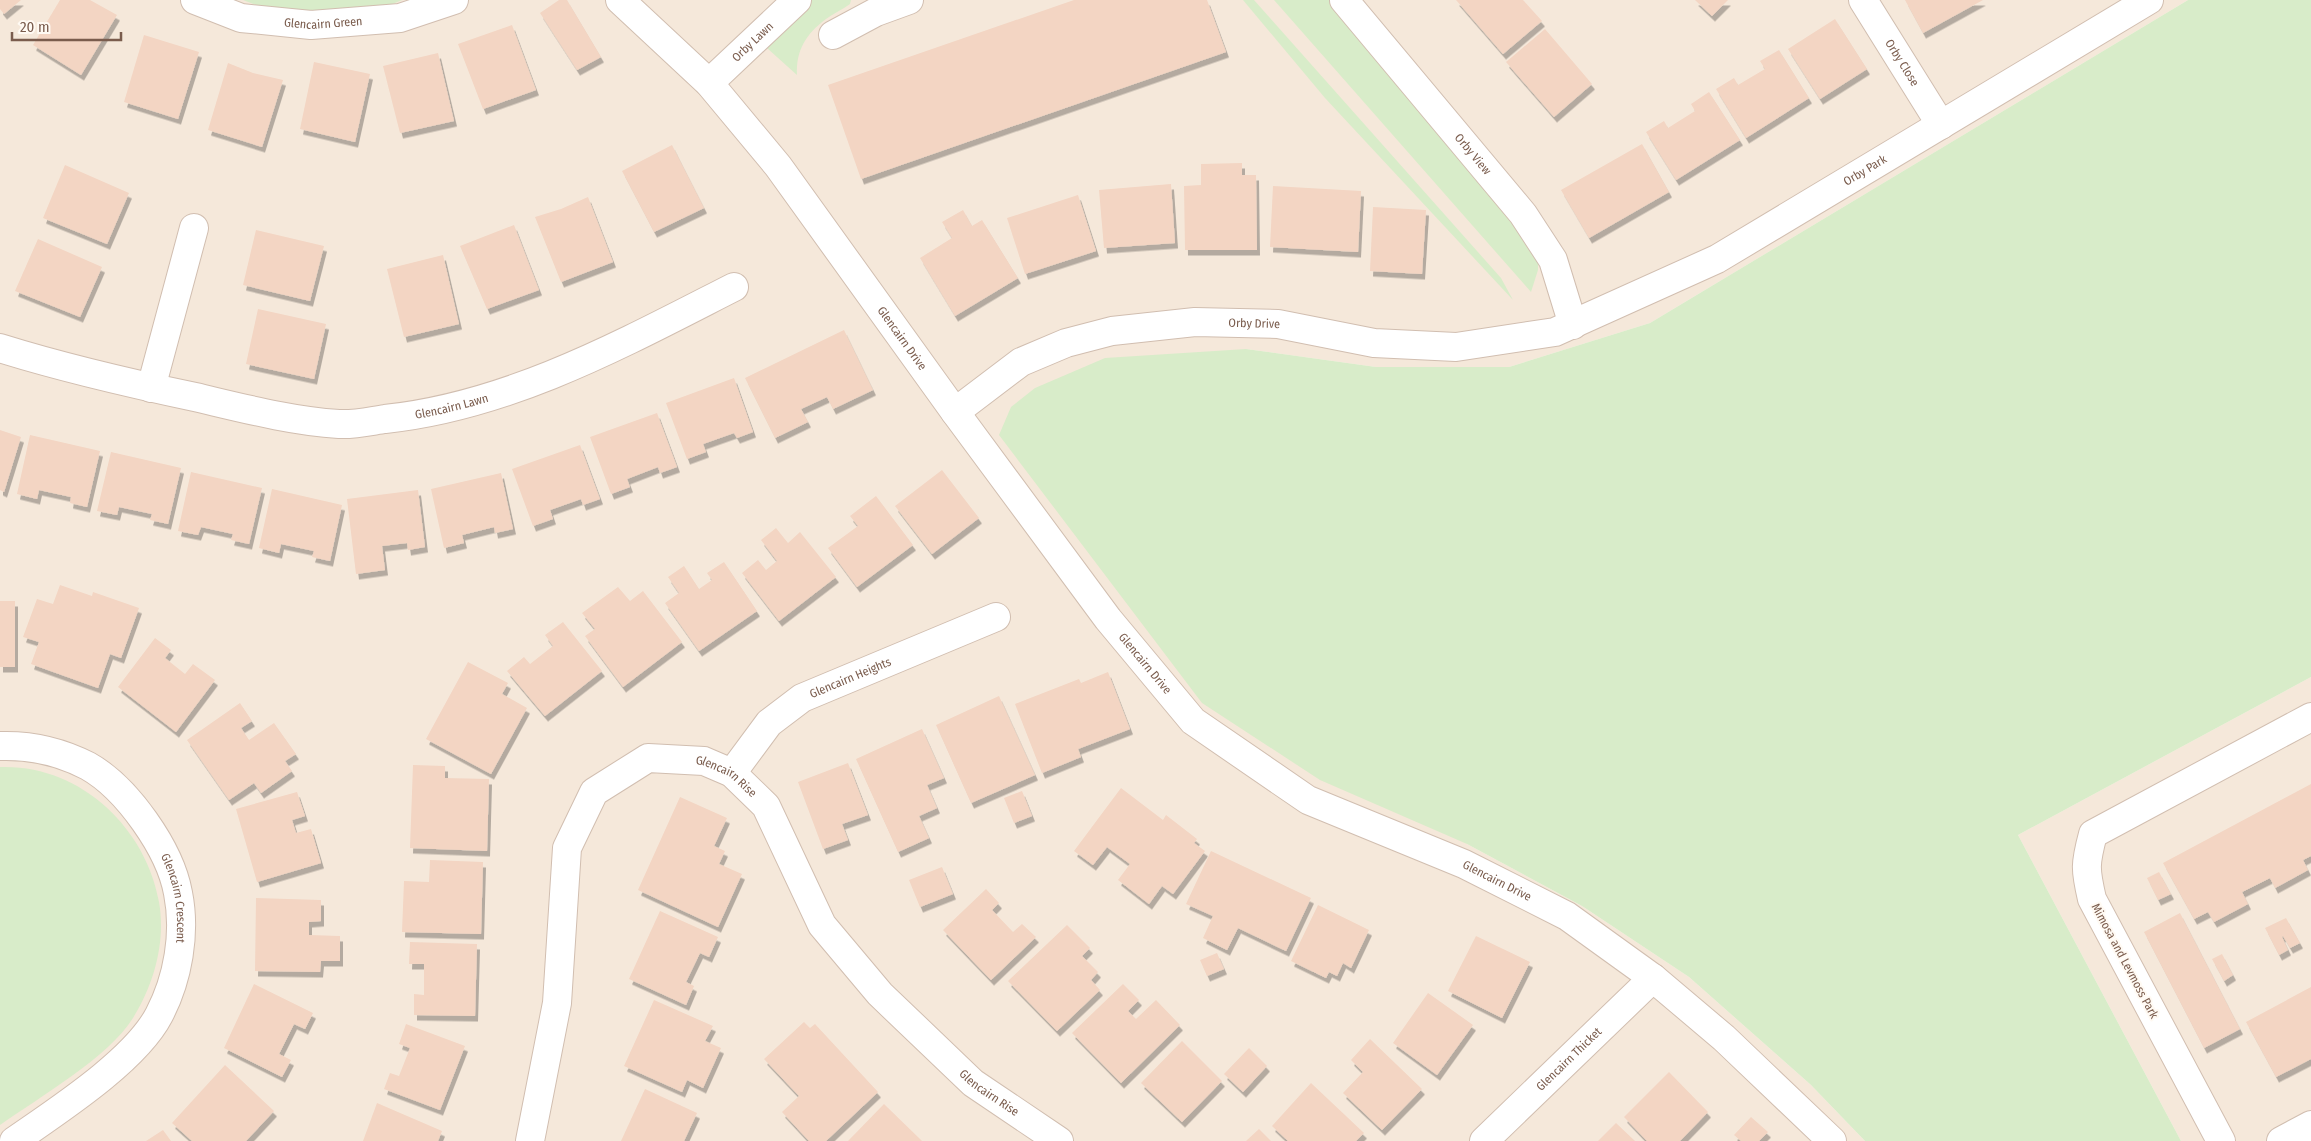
<svg xmlns="http://www.w3.org/2000/svg" width="2311" height="1141" font-family="'Fira Sans Condensed',sans-serif">
	<defs>
		<filter id="shadow"><feDropShadow dx="3" dy="5.5" stdDeviation="0" flood-color="#0004"/></filter>
	</defs>
	<rect width="100%" height="100%" fill="#fdf6ec"/>
	<g fill="#f5e8da">
		<path d="M0,0H2188L1650,323L1509,367H1376L1246,349L1467,844L1582,906L1689,977L1811,1085L1865,1141H0Z"/>
		<path d="M2311,677V1141H2181L2018,835Z"/>
	</g>
	<g fill="#d8ecc9">
		<path d="M243,0H402L390,5L276,13Z"/>
		<path d="M810,0H851L850,4C842,10 834,13 826,19C806,34 796,50 797,75L767,48Z"/>
		<path d="M1243,0H1254L1501,278L1513,300L1325,98Z"/>
		<path d="M1274,0H1329L1497,195L1538,259V270L1531,292Z"/>
		<path d="M2188,0H2311V677L2018,835L2181,1141H1865L1811,1085L1689,977L1582,906L1467,844L1320,780L1202,703L999,435L1011,407L1035,388L1105,358L1246,349L1376,367H1509L1650,323Z"/>
		<path d="M0,767C79,764 146,827 159,902C166,942 154,984 133,1018C109,1057 38,1098 0,1125Z"/>
	</g>
	<g fill="#f3d5c3" filter="url(#shadow)">
		<path d="M0,0H21L4,14L0,9Z"/>
		<path d="M60,0H90L117,15L81,75L33,45Z"/>
		<path d="M559,0H567L601,57L577,70L540,13Z"/>
		<path d="M1074,0H1207L1226,52L861,179L828,85Z"/>
		<path d="M1456,0H1523L1542,21L1503,54Z"/>
		<path d="M1695,0H1728L1712,16Z"/>
		<path d="M1905,0H1983L1923,33Z"/>
		<path d="M1835,19L1867,69L1820,99L1788,49Z"/>
		<path d="M512,25L536,90L483,109L458,44Z"/>
		<path d="M1545,29L1592,84L1554,117L1506,62Z"/>
		<path d="M144,35L199,52L178,119L124,102Z"/>
		<path d="M1779,50L1809,98L1746,138L1716,89L1734,78L1738,85L1765,69L1760,61Z"/>
		<path d="M438,53L454,121L400,133L383,66Z"/>
		<path d="M314,62L370,74L355,142L300,129Z"/>
		<path d="M228,63L253,73L283,80L262,147L208,130Z"/>
		<path d="M1709,92L1740,140L1676,180L1646,132L1664,121L1668,128L1695,111L1691,104Z"/>
		<path d="M1642,144L1669,192L1589,238L1561,190Z"/>
		<path d="M672,145L704,208L654,232L622,171Z"/>
		<path d="M1242,163V175H1256L1257,250H1185L1184,186L1201,185V164Z"/>
		<path d="M65,165L129,193L107,244L43,218Z"/>
		<path d="M1171,184L1175,243L1104,248L1099,190Z"/>
		<path d="M1273,186L1361,191L1358,252L1270,247Z"/>
		<path d="M1078,195L1096,251L1025,274L1007,218Z"/>
		<path d="M588,197L613,262L561,282L535,217L561,209Z"/>
		<path d="M1373,207L1426,210L1422,274L1370,271Z"/>
		<path d="M963,210L972,226L982,220L1018,278L955,316L920,258L952,238L942,222Z"/>
		<path d="M514,225L539,290L487,309L460,246Z"/>
		<path d="M256,230L324,246L310,301L243,285Z"/>
		<path d="M38,239L102,267L80,317L15,291Z"/>
		<path d="M443,255L459,324L404,337L387,269Z"/>
		<path d="M258,309L326,324L314,379L246,364Z"/>
		<path d="M844,330L873,390L833,409L827,397L801,409L808,422L775,438L745,378Z"/>
		<path d="M734,378L753,432L737,438L734,433L703,444L706,452L687,459L666,403Z"/>
		<path d="M657,413L677,467L660,473L658,467L627,479L630,487L611,494L590,437Z"/>
		<path d="M0,430L21,437L4,492L0,490Z"/>
		<path d="M30,435L100,451L87,507L70,503L71,497L39,490L37,499L17,494Z"/>
		<path d="M580,445L600,499L583,505L581,499L550,510L553,519L533,526L512,469Z"/>
		<path d="M111,452L181,468L168,524L150,520L152,514L119,507L117,515L97,511Z"/>
		<path d="M942,470L979,518L932,554L895,506Z"/>
		<path d="M191,472L262,488L249,544L231,540L233,534L201,527L198,535L178,531Z"/>
		<path d="M501,473L513,529L495,533L494,527L462,535L464,543L444,548L431,489Z"/>
		<path d="M272,489L342,505L330,561L312,557L314,551L281,544L279,553L259,548Z"/>
		<path d="M418,490L425,547L408,550L407,543L382,546L385,570L356,574L347,499Z"/>
		<path d="M876,496L913,545L857,587L828,548L858,526L850,516Z"/>
		<path d="M776,528L788,543L800,532L836,577L779,621L742,573L758,560L766,570L777,561L761,540Z"/>
		<path d="M724,562L757,611L699,651L665,603L679,593L668,577L684,566L699,589L712,580L707,573Z"/>
		<path d="M60,585L92,596L93,592L139,608L121,658L110,654L98,688L31,664L39,642L23,637L37,599L53,604Z"/>
		<path d="M618,587L630,601L643,591L682,642L623,687L585,636L595,629L582,613Z"/>
		<rect x="0" y="601" width="15" height="66"/>
		<path d="M563,622L602,671L545,716L507,671L524,657L530,664L553,646L545,635Z"/>
		<path d="M155,638L171,650L165,658L185,674L193,664L215,680L176,732L118,687Z"/>
		<path d="M468,662L508,683L502,694L527,708L491,774L426,739Z"/>
		<path d="M1108,672L1130,729L1078,749L1081,757L1042,773L1015,704L1079,679L1081,683Z"/>
		<path d="M999,696L1035,775L971,803L936,725Z"/>
		<path d="M240,703L252,721L241,728L249,740L274,723L296,754L285,761L292,771L261,793L254,783L229,800L187,740Z"/>
		<path d="M922,729L944,778L927,785L937,808L919,816L929,838L898,852L856,759Z"/>
		<path d="M848,763L868,815L842,824L848,840L823,849L798,782Z"/>
		<path d="M413,765L445,766V778L489,779L487,851L410,848Z"/>
		<path d="M2311,784V856L2303,860L2308,870L2275,888L2270,878L2242,892L2248,904L2214,922L2208,912L2194,919L2163,863Z"/>
		<path d="M1121,788L1163,820L1166,815L1197,839L1194,843L1205,851L1173,894L1162,886L1149,904L1118,880L1130,864L1107,847L1093,865L1074,851Z"/>
		<path d="M1022,791L1032,816L1014,823L1004,798Z"/>
		<path d="M297,792L305,816L292,820L296,833L311,829L321,863L257,882L236,809Z"/>
		<path d="M680,797L727,818L714,846L725,851L719,864L742,874L718,927L638,890Z"/>
		<path d="M1211,851L1311,898L1286,951L1238,928L1227,950L1203,938L1213,916L1186,904Z"/>
		<path d="M430,860L483,862L481,934L402,932L404,881L429,882Z"/>
		<path d="M942,867L953,894L920,907L909,880Z"/>
		<path d="M2159,872L2171,894L2158,900L2147,878Z"/>
		<path d="M986,889L999,903L992,910L1013,932L1022,924L1036,937L991,980L943,930Z"/>
		<path d="M256,898L321,900V921L309,922V935L340,936V961H321L320,972L255,971Z"/>
		<path d="M1318,905L1369,930L1351,968L1343,963L1337,976L1329,972L1326,978L1291,961Z"/>
		<path d="M660,911L718,937L709,957L700,953L686,982L694,986L686,1005L629,979Z"/>
		<path d="M2180,913L2240,1029L2204,1048L2144,932Z"/>
		<path d="M2286,918L2300,943L2290,948L2283,936L2282,937L2288,950L2279,955L2265,928Z"/>
		<path d="M1067,925L1090,948L1082,956L1098,972L1091,980L1100,990L1057,1031L1008,981Z"/>
		<path d="M1476,936L1530,962L1502,1018L1448,991Z"/>
		<path d="M410,942L477,944L475,1016L414,1015V994L424,995V964H409Z"/>
		<path d="M1217,953L1224,969L1207,976L1200,960Z"/>
		<path d="M2222,954L2233,975L2224,981L2212,959Z"/>
		<path d="M254,984L313,1013L305,1029L294,1024L279,1054L291,1060L282,1077L224,1048Z"/>
		<path d="M1123,984L1139,1000L1128,1011L1136,1019L1156,1000L1180,1025L1121,1083L1072,1033Z"/>
		<path d="M2311,987V1059L2276,1077L2246,1022Z"/>
		<path d="M1428,993L1473,1025L1437,1075L1393,1043Z"/>
		<path d="M654,1000L713,1026L705,1041L721,1048L703,1088L687,1080L682,1092L624,1066Z"/>
		<path d="M804,1022L810,1028L815,1024L878,1092L826,1141H809L782,1112L799,1096L764,1059Z"/>
		<path d="M406,1024L465,1046L440,1110L384,1089L390,1073L399,1076L410,1048L399,1044Z"/>
		<path d="M1370,1039L1422,1089L1382,1130L1343,1093L1363,1072L1351,1060Z"/>
		<path d="M1182,1041L1222,1081L1182,1122L1141,1083Z"/>
		<path d="M1249,1048L1267,1066L1243,1092L1224,1074Z"/>
		<path d="M225,1065L274,1111L246,1141H192L172,1123Z"/>
		<path d="M1669,1072L1708,1112L1680,1141H1647L1624,1117Z"/>
		<path d="M1311,1083L1364,1133L1356,1141H1288L1272,1126Z"/>
		<path d="M645,1089L697,1113L684,1141H621Z"/>
		<path d="M377,1103L442,1131L438,1141H363Z"/>
		<path d="M884,1104L920,1139L922,1141H848Z"/>
		<path d="M1751,1117L1768,1132L1759,1141H1741L1734,1135Z"/>
		<path d="M1616,1123L1635,1141H1598Z"/>
		<path d="M1259,1129L1271,1141H1246Z"/>
		<path d="M163,1130L171,1141H146Z"/>
	</g>
	<g fill="none" stroke-linecap="round" stroke-linejoin="round">
		<g stroke="#d1beb0" stroke-width="30">
			<g id="minor">
				<path id="s1" d="M195,0L241,18L311,25L400,18L454,0"/>
				<path id="s2" d="M620,0L709,83L778,166L955,412L1108,619L1193,721L1308,800L1464,864L1567,916L1653,978L1724,1038L1832,1141"/>
				<path id="s3" d="M1344,0L1523,214L1553,260L1573,325"/>
				<path id="s4" d="M1863,0L1941,125"/>
				<path d="M833,35L876,12L909,0"/>
				<path id="s5" d="M709,83L797,0"/>
				<path id="s6" d="M0,348C64,368 129,383 195,397C242,408 291,421 339,424C354,425 371,421 385,419C510,406 624,343 734,287"/>
				<path d="M151,388L194,228"/>
				<path id="s7" d="M955,412L1021,362L1066,343L1112,331L1195,322L1278,324L1374,343L1456,347L1555,332L1717,259L2149,0"/>
				<path id="s8" d="M0,746C30,745 61,752 88,766C127,788 170,849 178,893C186,933 178,979 159,1015C135,1061 57,1111 14,1141"/>
				<path id="s9" d="M732,773L769,723L802,698L996,617"/>
				<path id="s10" d="M530,1141L557,1003L567,848L594,792L648,758L704,761L732,773L766,806L822,925L880,994L973,1083L1059,1141"/>
				<path id="s11" d="M1484,1141L1653,978"/>
				<path d="M2221,1141L2092,899C2085,869 2085,864 2093,834L2311,717"/>
				<path d="M2281,1141L2311,1125"/>
			</g>
		</g>
		<use href="#minor" stroke="#fff" stroke-width="28"/>
	</g>
	<g text-anchor="middle" stroke-width="4" stroke-linejoin="round" paint-order="stroke">
		<g font-size="12" fill="#7a5c4d" stroke="#fffaf3">
			<text dy="4" stroke="none"><textPath href="#s1" startOffset="132">Glencairn Green</textPath></text>
			<text dy="4" stroke="none"><textPath href="#s5" startOffset="60">Orby Lawn</textPath></text>
			<text dy="4" stroke="none"><textPath href="#s4" startOffset="74">Orby Close</textPath></text>
			<text dy="4" stroke="none"><textPath href="#s3" startOffset="201">Orby View</textPath></text>
			<text dy="4" stroke="none"><textPath href="#s7" startOffset="976">Orby Park</textPath></text>
			<text dy="4" stroke="none"><textPath href="#s7" startOffset="322">Orby Drive</textPath></text>
			<text dy="4" stroke="none"><textPath href="#s2" startOffset="442">Glencairn Drive</textPath></text>
			<text dy="4" stroke="none"><textPath href="#s6" startOffset="462">Glencairn Lawn</textPath></text>
			<text dy="4" stroke="none"><textPath href="#s2" startOffset="848">Glencairn Drive</textPath></text>
			<text dy="4" stroke="none"><textPath href="#s9" startOffset="156">Glencairn Heights</textPath></text>
			<text dy="4" stroke="none"><textPath href="#s10" startOffset="505">Glencairn Rise</textPath></text>
			<text dy="4" stroke="none"><textPath href="#s2" startOffset="1268">Glencairn Drive</textPath></text>
			<text dy="4" stroke="none"><textPath href="#s8" startOffset="255">Glencairn Crescent</textPath></text>
			<text transform="translate(2125 961) rotate(62)" y="4">Mimosa and Levmoss Park</text>
			<text dy="4" stroke="none"><textPath href="#s11" startOffset="118">Glencairn Thicket</textPath></text>
			<text dy="4" stroke="none"><textPath href="#s10" startOffset="925">Glencairn Rise</textPath></text>
		</g>
	</g>
	<path d="M12 32v8h109v-8" fill="none" stroke="#7a5c4d" stroke-width="2.5"/>
	<text x="20" y="32" font-size="15" fill="#7a5c4d" stroke="#fffaf3" stroke-width="4" paint-order="stroke">20 m</text>
</svg>
